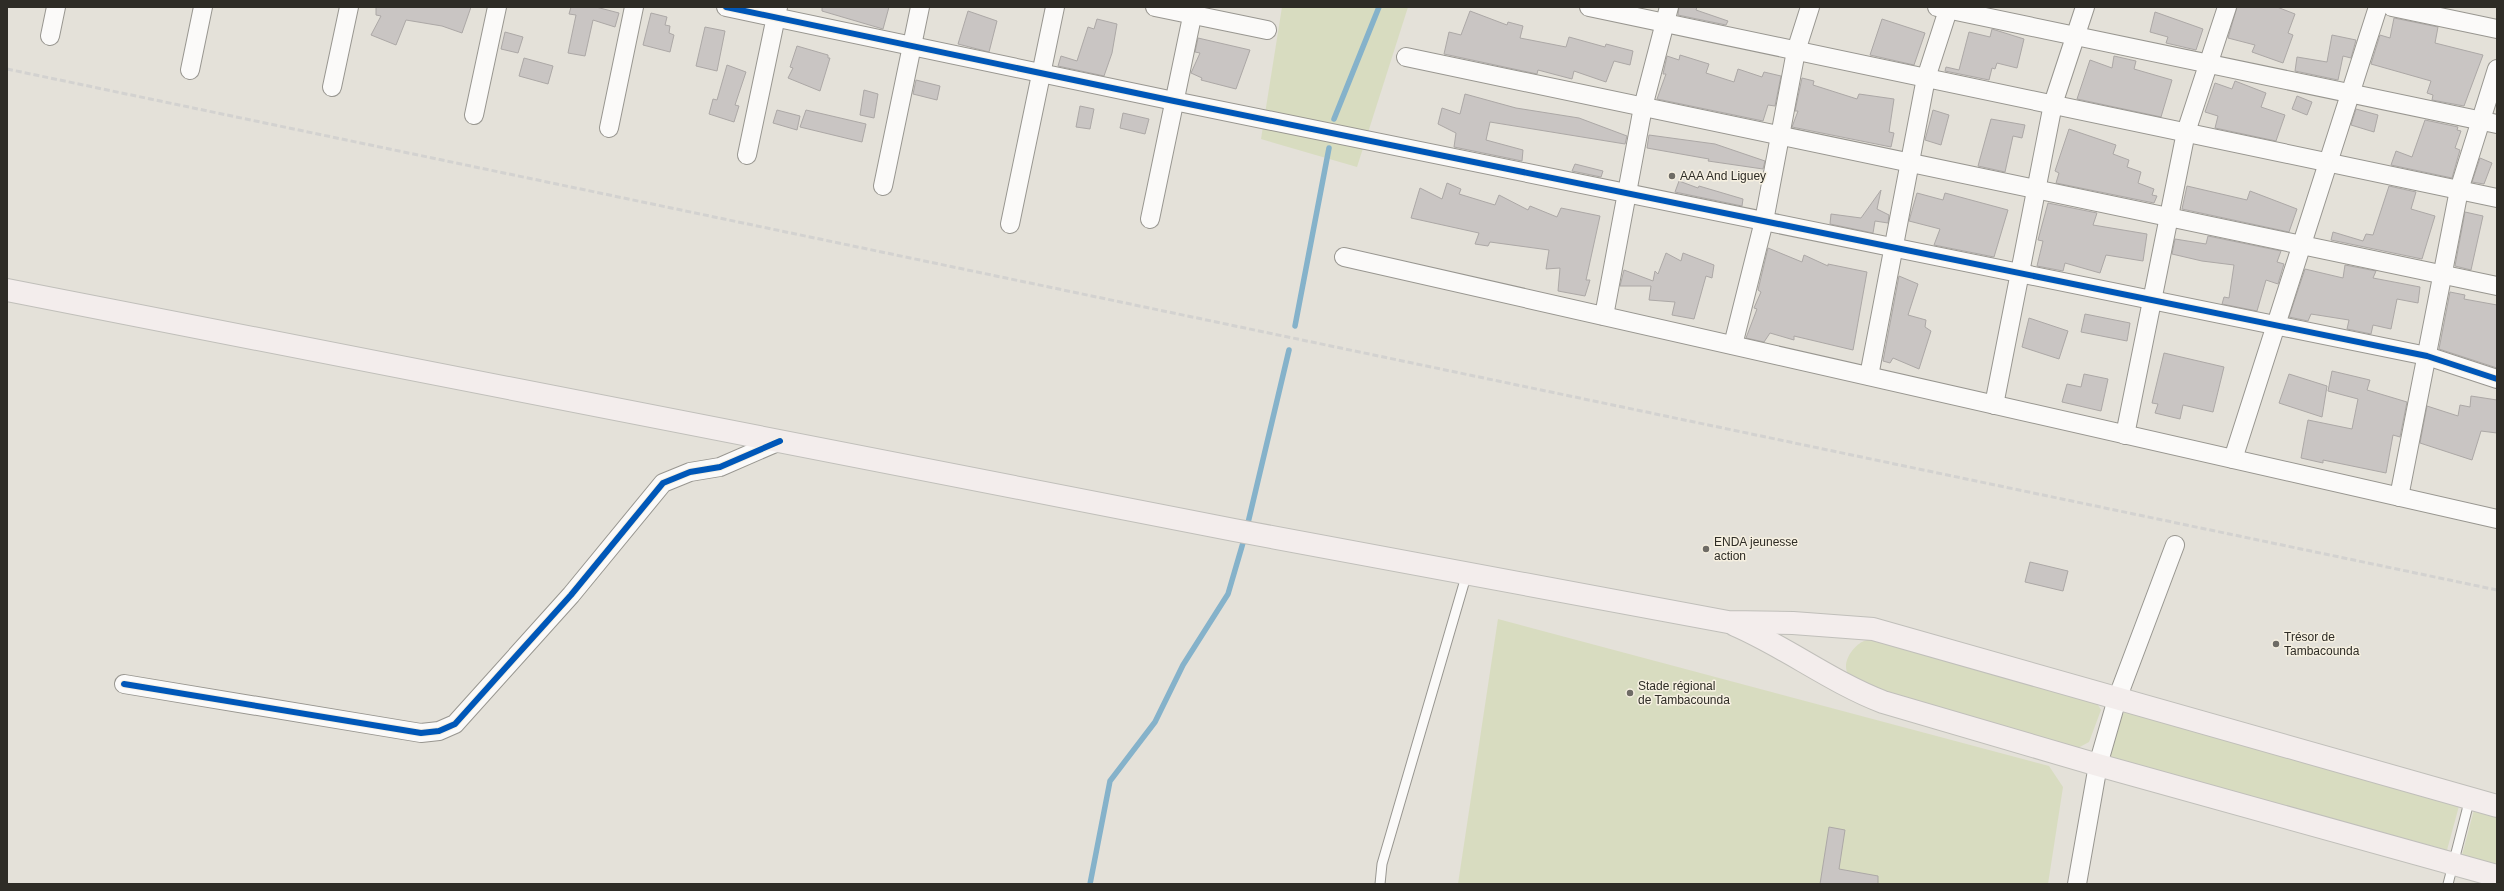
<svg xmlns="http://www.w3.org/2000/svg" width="2504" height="891" font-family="Helvetica,sans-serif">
	<rect width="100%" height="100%" fill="#e4e1d9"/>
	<g fill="#d8dcc0">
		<path d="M1282,7H1408L1357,167L1261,139Z"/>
		<path d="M1498,619L2049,766L2063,787L2048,884H1458Z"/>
		<path d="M1880,639L2095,700L2101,710L2089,742L2076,749L1870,691C1864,687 1852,681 1848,674C1841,662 1854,645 1864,641C1868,639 1875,640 1880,639Z"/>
		<path d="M2125,710L2459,806L2447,850L2105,756Z"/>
		<path d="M2474,810L2497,817V865L2462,855Z"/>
	</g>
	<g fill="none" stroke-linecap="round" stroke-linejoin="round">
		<g stroke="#85b2ca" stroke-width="5.5">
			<path d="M1334,119L1379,7"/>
			<path d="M1295,326L1329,148"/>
			<path d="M1247,527L1289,350"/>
			<path d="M1090,884L1110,781L1155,722L1183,665L1228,594L1245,536"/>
		</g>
	</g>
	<g fill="#c9c5c3" stroke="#aca8a6">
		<path d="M376,7H471L462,33L442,26L406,20L396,45L371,35L381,16L376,15Z"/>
		<path d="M571,7H596L619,13L615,27L593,20L585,56L568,53L576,15L569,14Z"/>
		<path d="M822,7H889L883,29L822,11Z"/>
		<path d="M1697,7L1696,10L1728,21L1726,25L1678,15L1679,7Z"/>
		<path d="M2237,7H2277L2295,14L2288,33L2293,35L2283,63L2252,52L2255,45L2228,38Z"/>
		<path d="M968,11L997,21L989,52L958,44Z"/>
		<path d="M1470,11L1507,25L1508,22L1523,26L1520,38L1566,47L1569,37L1605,47L1606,44L1633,51L1630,65L1614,61L1606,82L1574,71L1572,79L1538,70L1537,74L1444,54L1449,32L1461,35Z"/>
		<path d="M2155,12L2203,29L2196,50L2166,43L2168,37L2150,32Z"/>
		<path d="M651,13L667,17L665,25L670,26L669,33L674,35L670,52L643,45Z"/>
		<path d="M2394,18L2438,27L2435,43L2483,55L2464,106L2432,100L2433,95L2427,93L2431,81L2371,64L2380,35L2390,38Z"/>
		<path d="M1097,19L1117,24L1112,53L1104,76L1058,66L1061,56L1077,61L1088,27L1094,29Z"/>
		<path d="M1882,19L1925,33L1914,65L1870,55Z"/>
		<path d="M705,27L725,31L717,71L696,66Z"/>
		<path d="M1992,29L2024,39L2017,68L1997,63L1995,69L1992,68L1989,80L1945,71L1946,67L1959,70L1969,32L1990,37Z"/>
		<path d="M505,32L523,37L518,53L501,49Z"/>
		<path d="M2332,35L2356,40L2351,58L2343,56L2338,80L2295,71L2297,57L2327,62Z"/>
		<path d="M1198,38L1250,50L1236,89L1201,80L1202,78L1191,73L1200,53L1195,52Z"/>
		<path d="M797,46L828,55V58H830L820,91L788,78L793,68L790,67Z"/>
		<path d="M1680,55L1709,64L1706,73L1734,82L1738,69L1762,77L1764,72L1781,76L1775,106L1768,105L1763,121L1657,99L1666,74H1663L1667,56L1679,60Z"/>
		<path d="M2114,56L2136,61L2134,69L2172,80L2161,117L2077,99L2090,60L2112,68Z"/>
		<path d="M524,58L553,66L548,84L519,76Z"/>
		<path d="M727,65L746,72L735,105L739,106L734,122L709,114L713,99L717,100Z"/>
		<path d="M1802,78L1814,81L1813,85L1857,99L1859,94L1894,99L1889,132L1894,133L1891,147L1792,127L1798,111H1795Z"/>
		<path d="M916,80L940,86L937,100L913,94Z"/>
		<path d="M2235,81L2266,93L2261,107L2285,115L2276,141L2215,128L2218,116L2205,112L2215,83L2232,89Z"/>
		<path d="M864,90L878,94L874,118L860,115Z"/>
		<path d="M1465,94L1516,108L1579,118L1627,136L1625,144L1490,122L1486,140L1523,150L1522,161L1454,147L1456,133L1438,124L1442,108L1460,114Z"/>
		<path d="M2297,96L2312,102L2307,115L2292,109Z"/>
		<path d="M1080,106L1094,109L1090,129L1076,127Z"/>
		<path d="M2356,109L2378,115L2374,132L2351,125Z"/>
		<path d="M777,110L800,116L797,130L773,123Z"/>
		<path d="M806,110L866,124L862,142L800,127Z"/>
		<path d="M1933,110L1949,115L1941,145L1925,140Z"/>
		<path d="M1123,113L1149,119L1145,134L1120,128Z"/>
		<path d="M1991,119L2025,125L2022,138L2013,136L2005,172L1978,166Z"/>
		<path d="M2425,120L2458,127L2457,130L2461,131L2455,148L2460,150L2452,178L2391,165L2396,151L2412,157Z"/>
		<path d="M2069,129L2116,145L2113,154L2129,160L2127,167L2141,172L2138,183L2154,189L2152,195L2157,196L2154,203L2056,183L2059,173L2055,171Z"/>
		<path d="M1649,135L1715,144L1765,161L1763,169L1708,161L1709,159L1647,148Z"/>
		<path d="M2480,158L2492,163L2484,184L2472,182Z"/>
		<path d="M1575,164L1603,171L1601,177L1572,171Z"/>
		<path d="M1679,181L1698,188L1699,186L1743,199L1742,206L1675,192Z"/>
		<path d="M1447,183L1461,189L1459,194L1495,205L1499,195L1528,210L1530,206L1557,217L1561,208L1600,216L1586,280H1590L1585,296L1558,291L1560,268L1546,269L1549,250L1490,242L1488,246L1475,244L1479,233L1411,218L1420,188L1442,199Z"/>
		<path d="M2187,186L2247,200L2250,191L2297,209L2289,232L2182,209Z"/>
		<path d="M2389,186L2416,192L2411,209L2435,216L2422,259L2331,240L2333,232L2363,241L2366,234L2373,235Z"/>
		<path d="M1881,190L1877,209L1889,215L1888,223L1875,221L1873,233L1830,224L1831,214L1861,218Z"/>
		<path d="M1917,193L1943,200L1945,193L2008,210L1994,257L1934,245L1940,229L1909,221Z"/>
		<path d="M2048,203L2097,213L2093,225L2147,234L2143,261L2106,255L2100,273L2065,263L2063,271L2037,266L2043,241L2038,240Z"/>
		<path d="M2465,212L2483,216L2471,270L2455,266Z"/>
		<path d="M2208,236L2281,251L2277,262L2284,264L2278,284L2266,280L2257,311L2222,304L2224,297L2229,298L2234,265L2202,261L2172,254L2175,239L2206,244Z"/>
		<path d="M1768,248L1802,262L1804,255L1828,266V264L1867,272L1853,350L1794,336V340L1770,333L1764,342L1746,338L1757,309L1754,308L1761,292L1758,290Z"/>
		<path d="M1666,253L1681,261L1683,253L1714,265L1712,278L1706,276L1694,319L1672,315L1675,302L1649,300L1651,286H1620L1624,270L1653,281L1655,271L1658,274Z"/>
		<path d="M2345,265L2376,271L2373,278L2420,287L2418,303L2397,299L2391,329L2373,325L2371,334L2347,329L2349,320L2311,314L2308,321L2289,317L2305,269L2343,278Z"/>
		<path d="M1899,276L1918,284L1908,315L1926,320L1925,327L1931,331L1919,369L1893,358L1890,363L1883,361Z"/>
		<path d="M2450,292L2465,295L2464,299L2497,305V368L2439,349Z"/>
		<path d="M2085,314L2130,323L2127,341L2081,332Z"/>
		<path d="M2029,318L2068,331L2059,359L2022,347Z"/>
		<path d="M2164,353L2224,367L2213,412L2183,405L2180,419L2155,413L2158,404L2152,403Z"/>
		<path d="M2332,371L2370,380L2367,390L2407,402L2400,437L2393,435L2386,473L2323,460V463L2301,458L2308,420L2352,429L2358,399L2328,391Z"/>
		<path d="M2084,374L2108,379L2101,411L2062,402L2067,384L2081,387Z"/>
		<path d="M2289,374L2327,386L2322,417L2279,403Z"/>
		<path d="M2471,396L2497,400V433L2481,431L2472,460L2420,443L2427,406L2458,416L2460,405L2470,407Z"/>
		<path d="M2030,562L2068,571L2063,591L2025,582Z"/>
		<path d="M1829,827L1845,830L1839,869L1878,876V884H1820Z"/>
	</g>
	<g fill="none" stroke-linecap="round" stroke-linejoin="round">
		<g stroke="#989690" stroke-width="11">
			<g id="lane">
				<path d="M1380,884L1382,864L1467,573"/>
				<path d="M2448,884L2470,798"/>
			</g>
		</g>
		<g stroke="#989690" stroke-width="20">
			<g id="street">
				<path d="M726,7L1174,101L2427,356L2497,379"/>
				<path d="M1155,7L1267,30"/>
				<path d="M1589,7L2497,198"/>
				<path d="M1937,7L2497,124"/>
				<path d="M2392,7L2497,29"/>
				<path d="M50,36L56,7"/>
				<path d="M1406,57L2497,286"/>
				<path d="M190,70L203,7"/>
				<path d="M332,87L349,7"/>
				<path d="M474,115L497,7"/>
				<path d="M609,128L634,7"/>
				<path d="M747,155L778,7"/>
				<path d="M883,186L920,7"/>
				<path d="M1150,219L1194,7"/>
				<path d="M1010,224L1055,7"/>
				<path d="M1344,257L2497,519"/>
				<path d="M1604,316L1643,107L1669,7"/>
				<path d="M1733,345L1764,221L1796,51L1810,7"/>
				<path d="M1869,376L1926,78L1949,7"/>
				<path d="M1994,405L2053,104L2085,7"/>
				<path d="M2125,435L2186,132L2227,7"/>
				<path d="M2233,459L2378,7"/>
				<path d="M2399,497L2459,190L2497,69"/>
				<path d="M124,684L421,733L439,731L455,724L571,595L663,483L690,472L720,467L780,441"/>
				<path d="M2077,884L2098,765L2117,699L2175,545"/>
			</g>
		</g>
		<g stroke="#c0bfba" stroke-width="24">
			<g id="highway">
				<path d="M7,290L1234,530L1728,622L1793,623L1873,629L2497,806"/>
				<path d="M1735,625C1786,647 1831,682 1883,702L2098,765L2497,876"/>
			</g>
		</g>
		<use href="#lane" stroke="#fbfaf9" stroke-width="9"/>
		<use href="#street" stroke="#fbfaf9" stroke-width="18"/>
		<use href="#highway" stroke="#f3edec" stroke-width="22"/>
		<path stroke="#d3d2d0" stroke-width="3" stroke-dasharray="6 3" stroke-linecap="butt" d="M7,69L2497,590"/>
		<g stroke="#f6f0e1" stroke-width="8">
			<g id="cycleway">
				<path d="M726,7L1174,101L2427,356L2497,379"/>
				<path d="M124,684L421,733L439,731L455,724L571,595L663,483L690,472L720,467L780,441"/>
			</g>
		</g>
		<use href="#cycleway" stroke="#0057b8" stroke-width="6"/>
	</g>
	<g fill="#6e6b65" stroke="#f6f0e1" stroke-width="1.5">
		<circle cx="1672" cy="176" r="4"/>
		<circle cx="1706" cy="549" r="4"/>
		<circle cx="2276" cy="644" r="4"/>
		<circle cx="1630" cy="693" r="4"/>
	</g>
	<g text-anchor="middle" stroke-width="3" stroke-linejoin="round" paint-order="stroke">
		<g font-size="12" fill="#2e2c26" stroke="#f6f0e1" text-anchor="start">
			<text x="1680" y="180">AAA And Liguey</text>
			<text x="1714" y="546">ENDA jeunesse<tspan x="1714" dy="14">action</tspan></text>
			<text x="2284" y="641">Trésor de<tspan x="2284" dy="14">Tambacounda</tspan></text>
			<text x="1638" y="690">Stade régional<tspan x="1638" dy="14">de Tambacounda</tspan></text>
		</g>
	</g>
	<rect width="2504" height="891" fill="none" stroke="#2e2c26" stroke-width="16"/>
</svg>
